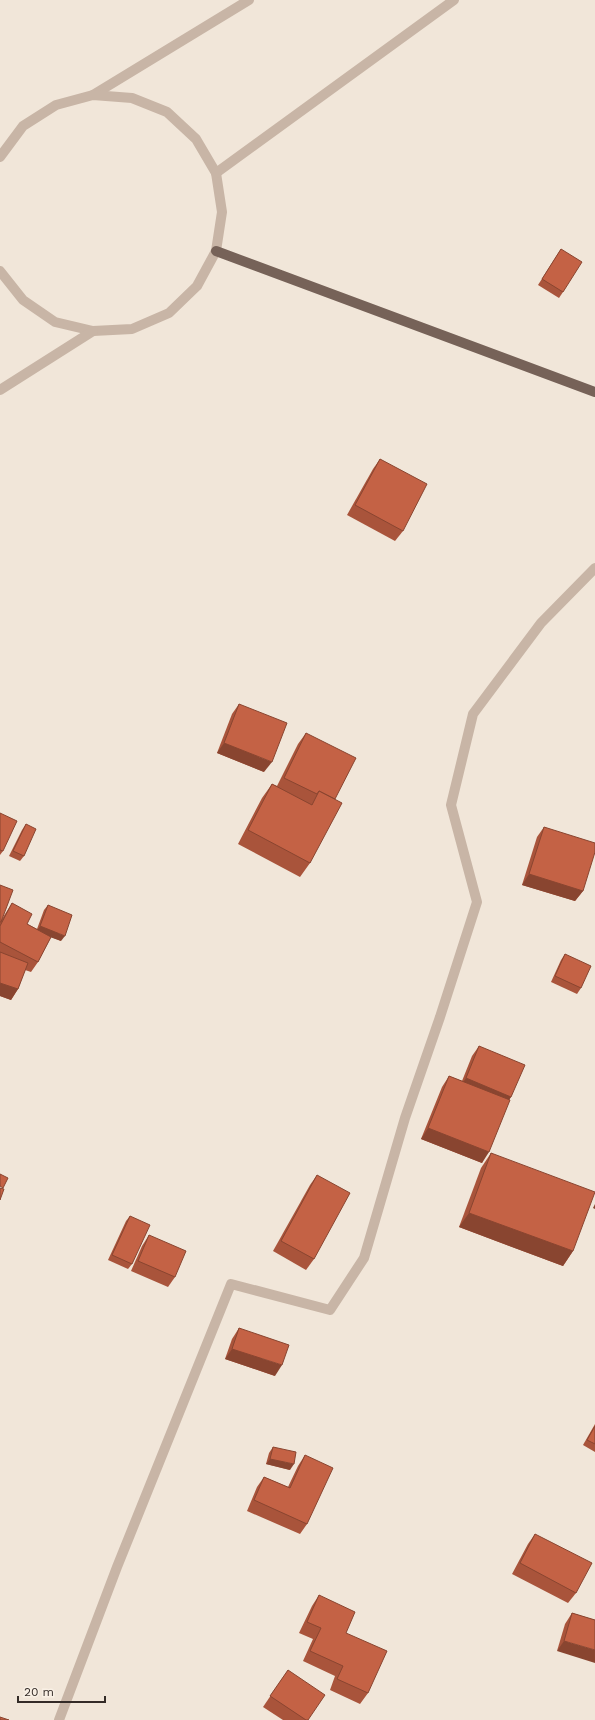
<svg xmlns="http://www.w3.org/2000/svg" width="595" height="1720" font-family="'Work Sans',sans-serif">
	<rect width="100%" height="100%" fill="#f1e6d9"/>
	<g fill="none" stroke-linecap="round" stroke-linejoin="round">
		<g stroke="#c8b5a6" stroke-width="10">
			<path d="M93,95L249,0"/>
			<path d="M0,157L23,126L56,105L93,95L132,98L167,112L196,139L216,173L222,212L216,251L197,286L169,313L132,329L93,331L55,322L23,300L0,271"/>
			<path d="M216,173L454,0"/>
			<path d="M0,390L93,331"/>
			<path d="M59,1720L117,1567L231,1284L330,1310L364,1258L405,1118L440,1017L477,902L451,805L473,714L541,623L595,568"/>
		</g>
		<path stroke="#766258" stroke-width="10" d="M216,251L595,392"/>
	</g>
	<g fill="#a9543b">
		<path d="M561,249L563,292L559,298L538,285Z"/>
		<path d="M380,459L403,531L395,541L347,515L373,469Z"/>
		<path d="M239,704L264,772L217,753L232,714Z"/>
		<path d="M306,733L335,799L310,863L300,877L238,844L262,798L272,784L277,786L298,744Z"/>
		<path d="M0,813L3,851L0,855Z"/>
		<path d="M26,824L24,856L20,861L9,856L22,830Z"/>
		<path d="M544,827L583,891L575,901L522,885L537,837Z"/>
		<path d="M0,885L2,919L5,914L12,903L27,924L37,929L44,910L48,905L61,941L51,937L38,962L31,972L25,970L18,989L11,1000L0,996Z"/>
		<path d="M565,954L581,988L577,994L551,982L561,960Z"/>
		<path d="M479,1046L511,1097L509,1100L482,1163L421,1139L442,1087L449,1076L462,1081L472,1056Z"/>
		<path d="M491,1153L573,1251L563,1266L459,1227L481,1168Z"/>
		<path d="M317,1175L314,1259L306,1270L273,1251L310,1185Z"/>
		<path d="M130,1216L132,1264L128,1269L108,1260L126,1221Z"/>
		<path d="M149,1235L175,1277L168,1287L131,1271L142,1246Z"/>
		<path d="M239,1328L275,1376L225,1359L232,1339Z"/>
		<path d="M595,1424V1452L583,1445Z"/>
		<path d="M273,1447L290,1470L266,1464L269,1453Z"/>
		<path d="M305,1455L307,1524L300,1534L247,1511L257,1487L264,1477L288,1487L298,1466Z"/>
		<path d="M535,1534L576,1593L568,1603L512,1574L528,1544Z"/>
		<path d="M319,1595L346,1633L368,1693L360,1704L330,1690L335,1676L303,1661L313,1639L299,1633L312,1606Z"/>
		<path d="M572,1613L595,1620L557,1651L565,1624Z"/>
		<path d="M288,1670L308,1720H283L263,1707Z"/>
	</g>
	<g fill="#894530">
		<path d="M224,743L272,762L264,772L217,753Z"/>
		<path d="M529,874L583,891L575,901L522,885Z"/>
		<path d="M40,926L65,936L61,941L36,932Z"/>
		<path d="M0,983L18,989L11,1000L0,996Z"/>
		<path d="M466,1078L511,1097L504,1107L459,1088Z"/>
		<path d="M428,1128L489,1152L482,1163L421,1139Z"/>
		<path d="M595,1204V1209L593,1208Z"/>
		<path d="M469,1213L573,1251L563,1266L459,1227Z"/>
		<path d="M232,1349L282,1365L275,1376L225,1359Z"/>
		<path d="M270,1459L294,1464L290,1470L266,1464Z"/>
		<path d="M564,1641L595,1650V1663L557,1651Z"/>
	</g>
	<g fill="#c46245" stroke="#894530">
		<path d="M561,249L582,262L563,292L542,279Z"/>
		<path d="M380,459L427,484L403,531L355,505Z"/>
		<path d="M239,704L287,723L272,762L224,743Z"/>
		<path d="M306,733L356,758L335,799L319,791L317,794L284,778Z"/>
		<path d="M272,784L312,805L319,791L342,803L310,863L248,830Z"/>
		<path d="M0,813L17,821L3,851L0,850Z"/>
		<path d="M26,824L36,829L24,856L13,851Z"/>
		<path d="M544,827L595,843V852L583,891L529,874Z"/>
		<path d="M0,885L13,890L1,922H0Z"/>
		<path d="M12,903L32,914L27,924L51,937L38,962L0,942V926Z"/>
		<path d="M48,905L72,915L65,936L40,926Z"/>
		<path d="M0,952L28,963L18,989L0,983Z"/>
		<path d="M565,954L591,966L581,988L555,976Z"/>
		<path d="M479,1046L525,1065L511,1097L466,1078Z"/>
		<path d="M449,1076L510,1100L489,1152L428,1128Z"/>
		<path d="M491,1153L595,1192L573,1251L469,1213Z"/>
		<path d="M0,1174L8,1178L3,1188L0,1186Z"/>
		<path d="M317,1175L350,1193L314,1259L281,1241Z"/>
		<path d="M0,1188L4,1189L0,1200Z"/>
		<path d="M130,1216L150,1225L132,1264L112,1255Z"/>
		<path d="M149,1235L186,1251L175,1277L138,1261Z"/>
		<path d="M239,1328L289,1345L282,1365L232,1349Z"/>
		<path d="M595,1426V1444L587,1440Z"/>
		<path d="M273,1447L296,1452L294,1464L270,1459Z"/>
		<path d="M305,1455L333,1468L307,1524L254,1500L264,1477L290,1488Z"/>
		<path d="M535,1534L592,1563L576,1593L520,1563Z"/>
		<path d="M319,1595L355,1612L346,1633L387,1651L368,1693L337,1679L343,1666L310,1651L321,1628L307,1622Z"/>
		<path d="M572,1613L595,1620V1650L564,1641Z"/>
		<path d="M288,1670L325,1695L308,1720H306L270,1696Z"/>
		<path d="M0,1717L9,1720H0Z"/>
	</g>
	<path d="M18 1696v6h87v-6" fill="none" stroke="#342b27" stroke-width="2"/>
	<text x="24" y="1696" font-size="12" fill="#342b27" stroke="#f9f0e5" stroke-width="3" paint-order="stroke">20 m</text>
</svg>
